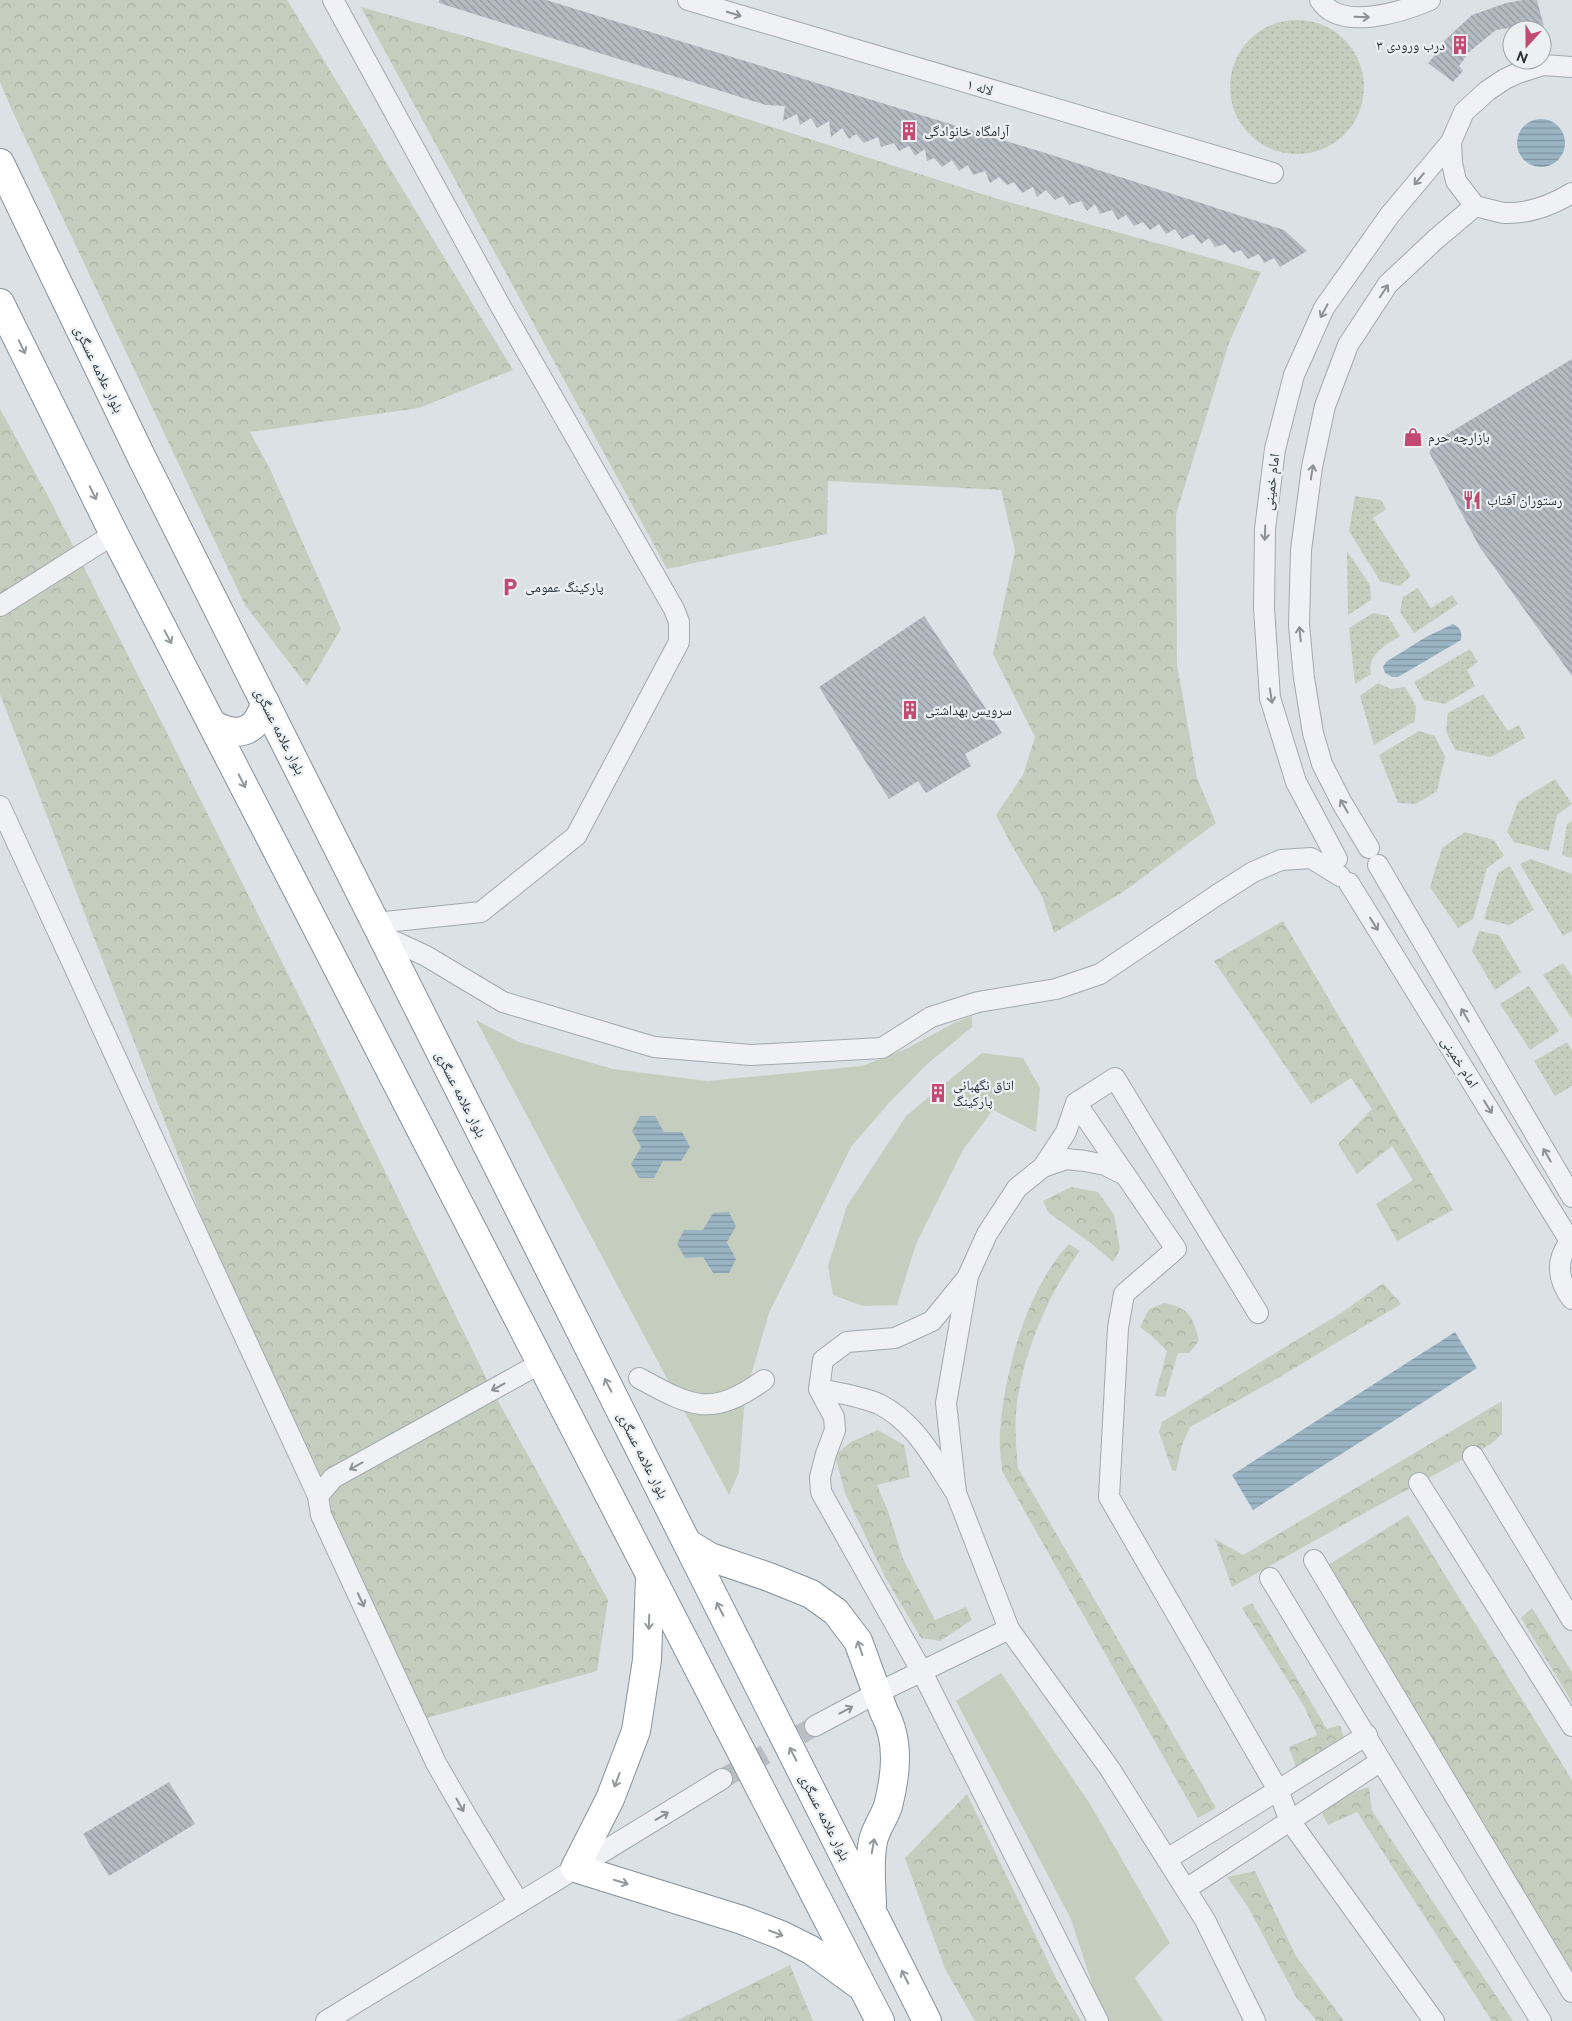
<svg xmlns="http://www.w3.org/2000/svg" width="1572" height="2021" font-family="Raleway,'Noto Naskh Arabic',sans-serif">
	<defs>
		<pattern id="grass-dots" width="8" height="8" patternUnits="userSpaceOnUse" patternTransform="scale(1.25)"><rect width="8" height="8" fill="#c5cebe"/><path d="M2 2h.1M6 6h.1" fill="none" stroke="#a9b1a4" stroke-width="1.8" stroke-linecap="round"/></pattern>
		<pattern id="forest-crowns" width="20" height="18" patternUnits="userSpaceOnUse" patternTransform="scale(1.25)"><rect width="20" height="18" fill="#c5cebe"/><path d="M2 6a3 3 0 1 1 6 0M12 15a3 3 0 1 1 6 0" fill="none" stroke="#a9b1a4"/></pattern>
		<pattern id="water-rules" width="6" height="5" patternUnits="userSpaceOnUse" patternTransform="scale(1.25)"><rect width="6" height="5" fill="#9ab4c3"/><path d="M0 2.5h6" fill="none" stroke="#7e939f"/></pattern>
		<pattern id="building-back-hatch" width="6" height="6" patternUnits="userSpaceOnUse" patternTransform="scale(1.25)"><rect width="6" height="6" fill="#b4bbc2"/><path d="M-1 5l2 2M0 0l6 6M5-1l2 2" fill="none" stroke="#92999f"/></pattern>
	</defs>
	<rect width="100%" height="100%" fill="#dce1e5"/>
	<g fill="url(#grass-dots)">
		<circle cx="1297" cy="87" r="67"/>
		<path d="M1355,496L1381,500L1386,509L1373,518L1411,576L1399,586L1380,581L1349,531Z"/>
		<path d="M1347,551L1370,585L1371,600L1348,615Z"/>
		<path d="M1418,588L1431,608L1452,595L1458,604L1414,633L1400,612L1403,597Z"/>
		<path d="M1373,613L1388,616L1400,636C1385,646 1367,654 1371,674L1355,684L1349,628Z"/>
		<path d="M1470,649L1478,662L1467,670L1475,686L1445,704L1424,700L1414,682Z"/>
		<path d="M1378,683L1391,689L1405,687L1416,706L1415,721L1374,745L1360,696Z"/>
		<path d="M1483,694L1508,731L1519,725L1525,738L1491,757L1455,750L1446,731L1448,713Z"/>
		<path d="M1419,731L1435,736L1445,757L1437,791L1416,804L1398,803L1379,755Z"/>
		<path d="M1555,779L1572,804L1557,815L1549,851L1514,842L1507,832L1518,802Z"/>
		<path d="M1572,821V858L1562,855L1567,824Z"/>
		<path d="M1465,832L1494,840L1504,856L1487,868L1473,919L1458,928L1430,887L1442,848Z"/>
		<path d="M1531,859L1572,874V931L1563,936L1520,864Z"/>
		<path d="M1510,866L1534,910L1509,925L1484,919L1498,873Z"/>
		<path d="M1479,931L1499,935L1521,972L1495,990L1472,951Z"/>
		<path d="M1563,963L1572,976V1019L1543,975Z"/>
		<path d="M1529,986L1559,1031L1530,1050L1500,1004Z"/>
		<path d="M1567,1042L1572,1051V1086L1555,1096L1534,1061Z"/>
	</g>
	<g fill="url(#forest-crowns)">
		<path d="M0,0H287L513,370L419,408L250,432L270,469L341,629L307,686L245,605L11,108L0,82Z"/>
		<path d="M361,7L650,88L998,199L1261,272L1229,343L1176,514L1177,664L1197,778L1216,823L1123,892L1054,933L1042,896L1012,846L996,815L1023,775L1035,737L993,654L1015,550L1001,490L828,481L827,534L667,569Z"/>
		<path d="M0,409L48,496L313,1024L493,1392L608,1600L597,1671L423,1719L224,1275L0,694Z"/>
		<path d="M1283,921L1453,1210L1397,1241L1376,1204L1413,1180L1392,1146L1357,1174L1338,1144L1372,1109L1351,1078L1311,1104L1214,961Z"/>
		<path d="M1071,1187L1098,1192L1114,1215L1120,1249L1113,1262L1092,1244L1049,1213L1043,1201Z"/>
		<path d="M1069,1244L1080,1251C1049,1292 1024,1351 1017,1403C1014,1424 1016,1446 1018,1468L1216,1808L1198,1818L1002,1471C1001,1458 999,1445 1000,1432C1004,1373 1027,1288 1069,1244Z"/>
		<path d="M1383,1283L1401,1304L1273,1381L1190,1427L1182,1445L1176,1471L1172,1470L1159,1432L1162,1422L1341,1313Z"/>
		<path d="M1164,1303C1190,1308 1193,1317 1199,1341L1189,1353H1178L1165,1397L1155,1396L1167,1351L1153,1337L1140,1327L1149,1309Z"/>
		<path d="M1502,1401V1434L1491,1444L1359,1516L1232,1587L1215,1539L1243,1555Z"/>
		<path d="M878,1430L904,1445L910,1477L877,1485L888,1511L903,1559L935,1620L966,1607L972,1620L940,1641L921,1638L885,1577L845,1493L835,1455L851,1442Z"/>
		<path d="M1408,1515L1572,1780V1975L1328,1565Z"/>
		<path d="M1252,1603L1327,1729L1340,1725L1344,1738L1297,1771L1289,1747L1317,1735L1304,1706L1242,1608Z"/>
		<path d="M1532,1608L1572,1672V1702L1521,1618Z"/>
		<path d="M1369,1787L1372,1811L1513,2021H1492L1357,1812L1328,1825L1317,1803Z"/>
		<path d="M967,1794L1057,1980L1081,2021H975L945,1969L905,1858Z"/>
		<path d="M1255,1871L1296,1956L1344,2021H1317L1296,1997L1248,1907L1227,1877Z"/>
		<path d="M790,1965L813,2021H676Z"/>
	</g>
	<g fill="#c5cebe" fill-rule="evenodd">
		<path d="M972,1016V1027L926,1065L888,1104L851,1147L769,1313L745,1396L739,1472L729,1495L476,1020L519,1042L613,1069L707,1081L862,1066L908,1048L954,1023ZM713,1213L736,1259L713,1273C699,1250 699,1237 713,1213Z"/>
		<path d="M982,1053L1023,1058L1040,1088L1036,1132L993,1110L963,1150L916,1244L897,1305L863,1306L833,1295L828,1266L847,1206L906,1116Z"/>
		<path d="M1001,1673L1090,1804L1170,1943L1135,1978L1163,2021H1104L1071,1919L956,1701Z"/>
	</g>
	<g fill="url(#water-rules)">
		<circle cx="1541" cy="143" r="24"/>
		<path d="M1453,624C1461,628 1462,632 1461,640L1398,677H1392L1385,673L1383,667L1386,662L1426,637Z"/>
		<path d="M640,1116H655L664,1132H682L690,1147L681,1161H663L654,1178H639L631,1164L641,1147L632,1131Z"/>
		<path d="M729,1212L736,1226L727,1242L736,1259L729,1273H713L703,1257L685,1258L677,1244L684,1230H703L713,1213Z"/>
		<path d="M1455,1332L1477,1368L1253,1510L1232,1475Z"/>
	</g>
	<g fill="url(#building-back-hatch)">
		<path d="M439,0H546L1055,156L1284,230L1307,251L1280,267L1274,258L1264,263L1259,254L1248,259L1241,250L1233,253L1225,244L1215,247L1209,238L1201,244L1193,234L1182,239L1175,229L1166,234L1159,224L1150,230L1143,222L1134,226L1126,215L1118,220L1112,210L1100,214L1095,204L1087,211L1081,201L1069,205L1063,196L1055,200L1046,190L1037,197L1033,187L1022,193L1014,182L1007,185L999,177L990,183L985,171L973,175L968,165L959,171L952,160L942,167L934,158L927,161L925,149L915,156L909,146L899,151L894,143L881,147L878,137L864,143L856,134L849,139L842,128L831,137L829,121L817,128L811,118L800,125L797,114L783,121L785,106L766,105L439,3Z"/>
		<path d="M1523,0H1537L1544,27L1527,30V25L1496,30L1469,52L1459,66L1463,71L1453,82L1428,63L1439,50L1445,40L1472,15L1506,3Z"/>
		<path d="M1572,359V676L1479,546L1429,452L1439,439Z"/>
		<path d="M924,616L1002,733L965,754L971,766L926,793L918,781L889,799L819,687Z"/>
		<path d="M169,1782L195,1824L109,1876L83,1834Z"/>
	</g>
	<g fill="none" stroke-linecap="round" stroke-linejoin="round">
		<path stroke="#b8bec3" stroke-width="20" stroke-dasharray="20 10" stroke-linecap="butt" d="M722,1779L815,1726"/>
		<g stroke="#a2a9ae" stroke-width="22">
			<g id="minor">
				<path d="M333,0L501,307L674,609L679,622V642L576,836L481,912L376,923"/>
				<path d="M688,0L1273,173"/>
				<path d="M1320,0C1340,32 1402,12 1430,0"/>
				<path d="M1572,67L1543,65L1518,73L1505,79L1487,91L1464,112L1451,142L1452,163L1456,181L1475,206C1485,208 1496,212 1505,213C1530,214 1552,205 1572,193"/>
				<path d="M0,606L114,534"/>
				<path d="M0,806L318,1496"/>
				<path d="M1369,848L1342,803L1322,764L1313,733L1304,678L1299,625L1301,550L1312,467L1325,406L1348,345L1388,284L1436,239L1475,206"/>
				<path d="M1337,859L1296,782L1270,698L1264,608L1265,529L1275,449L1294,375L1324,308L1389,216L1451,142"/>
				<path d="M1378,865L1572,1197"/>
				<path d="M1349,883L1570,1241"/>
				<path d="M383,936L426,956L503,1002L654,1047L751,1055L882,1048L931,1017L978,1002L1056,989L1100,974L1217,895L1253,872L1281,860L1311,858L1340,876"/>
				<path d="M1076,1103L1176,1249L1124,1294L1118,1328L1109,1497L1278,1790L1290,1821L1434,2021"/>
				<path d="M1043,1167L1066,1132L1076,1103L1115,1078L1258,1313"/>
				<path d="M1125,1175L1105,1165L1085,1161L1066,1159L1043,1167L1017,1188L987,1234L968,1276L946,1403L956,1493L1009,1629L1110,1769L1205,1920L1255,2021"/>
				<path d="M1572,1240C1555,1258 1557,1280 1572,1299"/>
				<path d="M967,1278L932,1321L895,1338L847,1342L823,1360L819,1389L834,1417L835,1430L826,1454L820,1477L821,1492L922,1672L1098,2021"/>
				<path d="M639,1378C692,1407 711,1418 764,1380"/>
				<path d="M819,1389C839,1393 860,1396 879,1404C915,1422 933,1458 954,1490"/>
				<path d="M1473,1456L1572,1620"/>
				<path d="M1419,1483L1572,1726"/>
				<path d="M1314,1560L1572,1992"/>
				<path d="M1270,1578L1381,1761"/>
				<path d="M815,1726L877,1693L1009,1629"/>
				<path d="M1167,1859L1367,1735"/>
				<path d="M1186,1889L1381,1761L1541,2021"/>
				<path d="M519,1903L467,1817L436,1763L321,1515L318,1496L333,1478L541,1363"/>
				<path d="M326,2021L722,1779"/>
			</g>
		</g>
		<g stroke="#85919b" stroke-width="30">
			<g id="highway">
				<path d="M0,163L142,458L927,2021"/>
				<path d="M0,303L114,534L880,2021"/>
				<path d="M214,725C240,739 258,731 265,702"/>
				<path d="M687,1543L710,1557L769,1577L811,1594L836,1612L858,1641L884,1712C900,1741 896,1775 888,1806C884,1818 876,1828 873,1841C869,1861 871,1882 872,1903"/>
				<path d="M650,1577L647,1660L636,1731L610,1799L575,1868L742,1920L781,1935L811,1950L859,1985"/>
			</g>
		</g>
		<use href="#minor" stroke="#eff1f4" stroke-width="20"/>
		<use href="#highway" stroke="#fff" stroke-width="28"/>
	</g>
	<defs><path id="oneway-shaft" d="M-6 0H5M1.5-3L5.5 0L1.5 3" fill="none" stroke-width="1.6" stroke-linecap="round" stroke-linejoin="round" transform="scale(1.25)"/></defs>
	<g stroke="#8b9197">
		<use href="#oneway-shaft" transform="translate(734 14) rotate(17)"/>
		<use href="#oneway-shaft" transform="translate(1362 17) rotate(2)"/>
		<use href="#oneway-shaft" transform="translate(1419 179) rotate(130)"/>
		<use href="#oneway-shaft" transform="translate(1384 291) rotate(-56)"/>
		<use href="#oneway-shaft" transform="translate(1324 311) rotate(118)"/>
		<use href="#oneway-shaft" transform="translate(1312 472) rotate(-81)"/>
		<use href="#oneway-shaft" transform="translate(1265 533) rotate(92)"/>
		<use href="#oneway-shaft" transform="translate(1300 634) rotate(-96)"/>
		<use href="#oneway-shaft" transform="translate(1271 696) rotate(81)"/>
		<use href="#oneway-shaft" transform="translate(1344 806) rotate(-120)"/>
		<use href="#oneway-shaft" transform="translate(1374 924) rotate(58)"/>
		<use href="#oneway-shaft" transform="translate(1465 1015) rotate(-120)"/>
		<use href="#oneway-shaft" transform="translate(1488 1107) rotate(58)"/>
		<use href="#oneway-shaft" transform="translate(1547 1155) rotate(-120)"/>
		<use href="#oneway-shaft" transform="translate(498 1387) rotate(151)"/>
		<use href="#oneway-shaft" transform="translate(356 1466) rotate(151)"/>
		<use href="#oneway-shaft" transform="translate(361 1600) rotate(65)"/>
		<use href="#oneway-shaft" transform="translate(846 1710) rotate(-28)"/>
		<use href="#oneway-shaft" transform="translate(460 1805) rotate(61)"/>
		<use href="#oneway-shaft" transform="translate(662 1816) rotate(-31)"/>
	</g>
	<g stroke="#93989c">
		<use href="#oneway-shaft" transform="translate(22 347) rotate(64)"/>
		<use href="#oneway-shaft" transform="translate(93 493) rotate(64)"/>
		<use href="#oneway-shaft" transform="translate(168 637) rotate(62)"/>
		<use href="#oneway-shaft" transform="translate(242 781) rotate(63)"/>
		<use href="#oneway-shaft" transform="translate(608 1385) rotate(-117)"/>
		<use href="#oneway-shaft" transform="translate(720 1609) rotate(-117)"/>
		<use href="#oneway-shaft" transform="translate(649 1622) rotate(92)"/>
		<use href="#oneway-shaft" transform="translate(860 1648) rotate(-109)"/>
		<use href="#oneway-shaft" transform="translate(793 1754) rotate(-117)"/>
		<use href="#oneway-shaft" transform="translate(617 1780) rotate(111)"/>
		<use href="#oneway-shaft" transform="translate(873 1846) rotate(-80)"/>
		<use href="#oneway-shaft" transform="translate(621 1882) rotate(17)"/>
		<use href="#oneway-shaft" transform="translate(776 1933) rotate(21)"/>
		<use href="#oneway-shaft" transform="translate(905 1977) rotate(-117)"/>
	</g>
	<defs>
		<g id="building-bare" transform="scale(1.5)"><path d="M-4-6H4V6H1V3H-1V6H-4ZM-2.5-4.3h1.7v1.8h-1.7ZM.8-4.3h1.7v1.8H.8ZM-2.5-1h1.7V.8h-1.7ZM.8-1h1.7V.8H.8Z" fill="#c2496f" stroke="#ecf0f3" stroke-width="2.5" paint-order="stroke"/></g>
		<g id="shop-bare" transform="scale(1.5)"><path d="M-5-2.5h2.3a2.7 3.5 0 0 1 5.4 0H5L5.5 6h-11ZM-1.5-2.5h3a1.5 2.3 0 0 0-3 0Z" fill="#c2496f" stroke="#ecf0f3" stroke-width="2.5" paint-order="stroke"/></g>
		<g id="restaurant-bare" transform="scale(1.5)"><path d="M-5-6h1v4h1v-4h1v4h1v-4h1v5L-1.5 .5V6h-2V.5L-5-1ZM5-6V6H3V1.5H1.5Q1.5-4 5-6Z" fill="#c2496f" stroke="#ecf0f3" stroke-width="2.5" paint-order="stroke"/></g>
		<g id="parking-bare" transform="scale(1.5)"><path d="M-3.5-5.5H1a3.5 3.5 0 0 1 0 7H-1V5.5H-3.5ZM-1-3.4V-.6H.8a1.4 1.4 0 0 0 0-2.8Z" fill="#c2496f" stroke="#ecf0f3" stroke-width="2.5" paint-order="stroke"/></g>
	</defs>
	<g fill-rule="evenodd">
		<use href="#building-bare" x="1460" y="45"/>
		<use href="#building-bare" x="909" y="131"/>
		<use href="#shop-bare" x="1413" y="437"/>
		<use href="#restaurant-bare" x="1472" y="500"/>
		<use href="#parking-bare" x="510" y="587"/>
		<use href="#building-bare" x="910" y="710"/>
		<use href="#building-bare" x="938" y="1093"/>
	</g>
	<g text-anchor="middle" stroke-width="4.5" stroke-linejoin="round" paint-order="stroke">
		<g font-size="14" fill="#27313a" stroke="#ecf0f3" text-anchor="start">
			<text x="1445" y="50" text-anchor="end">درب ورودی ۳</text>
			<text x="924" y="136">آرامگاه خانوادگی</text>
			<text x="1428" y="442">بازارچه حرم</text>
			<text x="1487" y="505">رستوران آفتاب</text>
			<text x="525" y="592">پارکینگ عمومی</text>
			<text x="925" y="715">سرویس بهداشتی</text>
			<text x="953" y="1090">اتاق نگهبانی<tspan x="953" dy="16">پارکینگ</tspan></text>
		</g>
		<g font-size="14" fill="#27313a" stroke="#ecf0f3">
			<text transform="translate(980 87) rotate(16)" y="5">لاله ۱</text>
			<text transform="translate(99 369) rotate(64)" y="5">بلوار علامه عسگری</text>
			<text transform="translate(1271 482) rotate(-83)" y="5">امام خمینی</text>
			<text transform="translate(280 731) rotate(63)" y="5">بلوار علامه عسگری</text>
			<text transform="translate(1460 1062) rotate(58)" y="5">امام خمینی</text>
			<text transform="translate(461 1094) rotate(63)" y="5">بلوار علامه عسگری</text>
			<text transform="translate(643 1455) rotate(63)" y="5">بلوار علامه عسگری</text>
			<text transform="translate(825 1817) rotate(63)" y="5">بلوار علامه عسگری</text>
		</g>
	</g>
	<g transform="translate(1527 45) rotate(201)"><circle r="24" fill="#ecf0f3" stroke="#9da4a9"/>
	<path d="M0-4L9 19L0 12L-9 19Z" fill="#c2496f"/>
	<text y="-8" font-size="14" font-weight="bold" text-anchor="middle" fill="#27313a">N</text>
	</g>
</svg>
